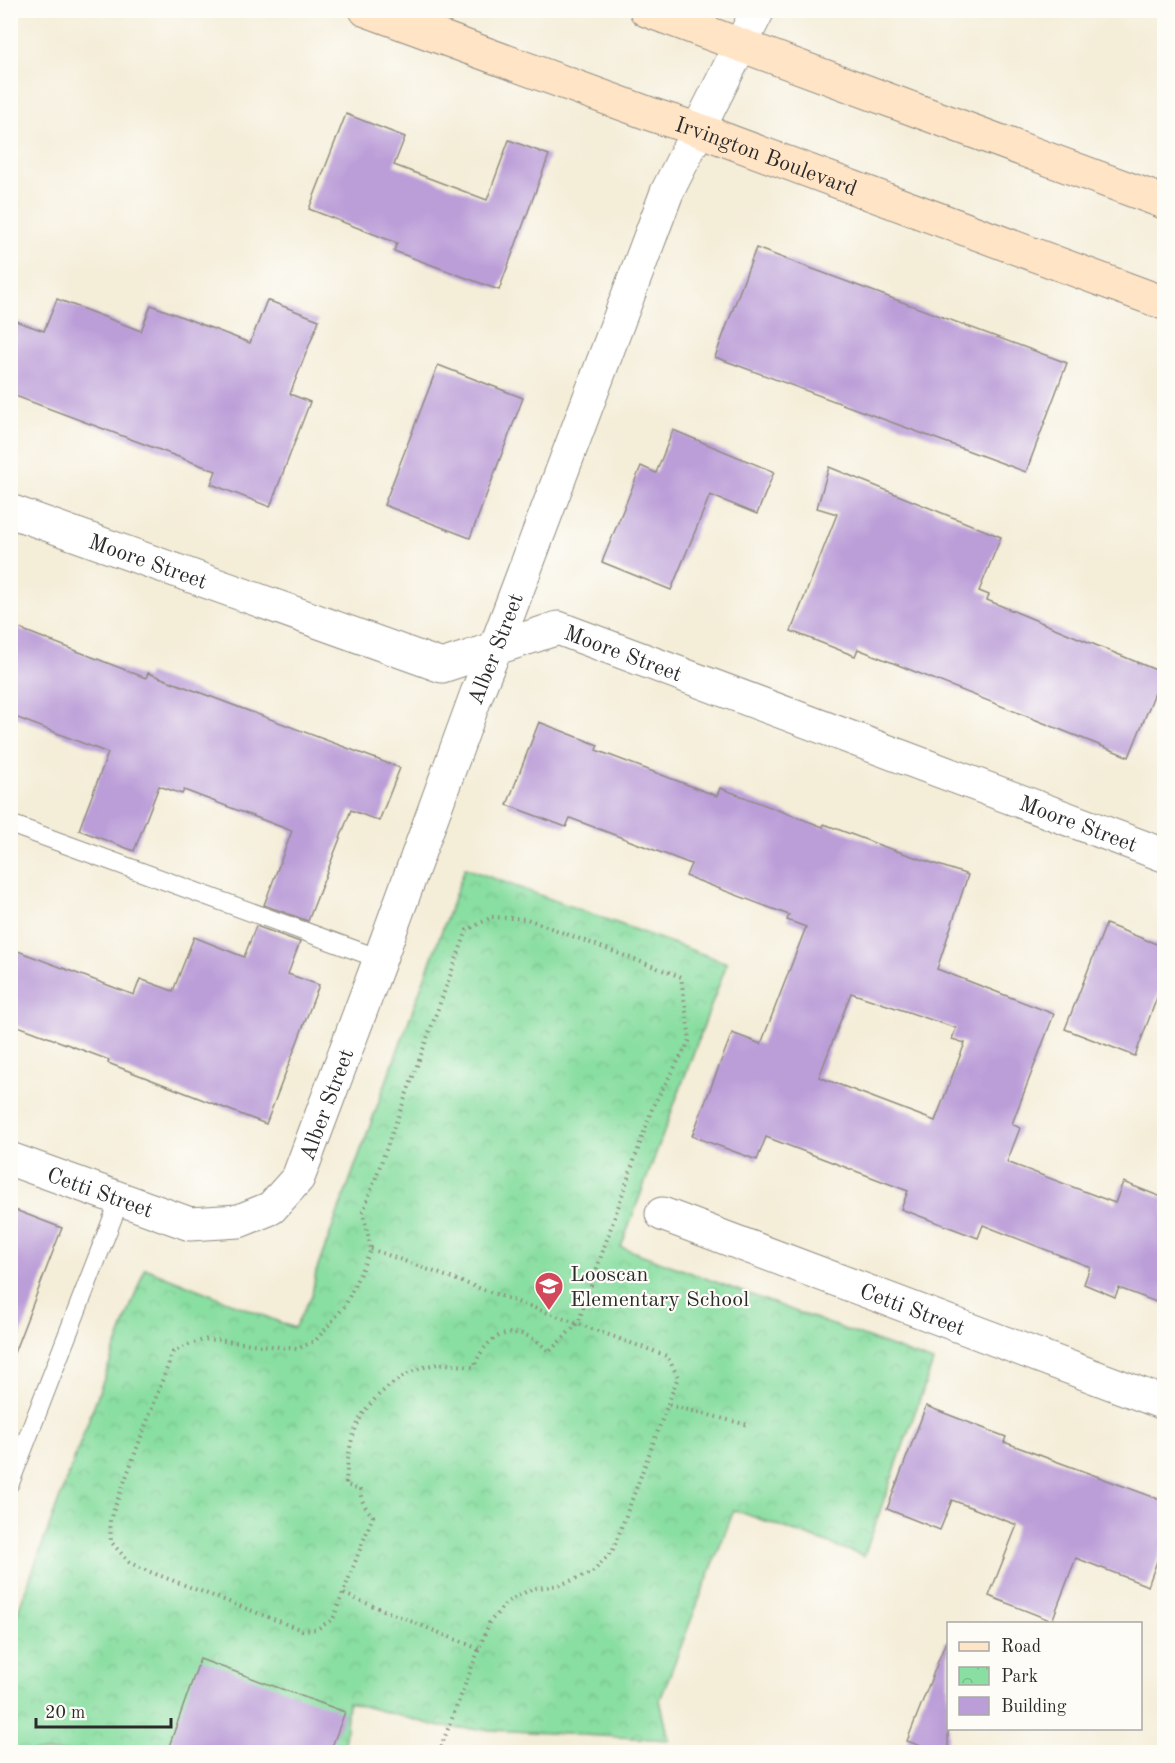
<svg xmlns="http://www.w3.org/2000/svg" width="1175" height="1763" font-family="'Old Standard TT',serif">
	<defs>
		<pattern id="park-crowns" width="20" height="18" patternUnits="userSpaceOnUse" patternTransform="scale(1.5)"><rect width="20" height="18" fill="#89dea1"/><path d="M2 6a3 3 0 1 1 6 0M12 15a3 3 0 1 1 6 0" fill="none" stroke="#76bf8b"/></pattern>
	</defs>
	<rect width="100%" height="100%" fill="#fdfcf7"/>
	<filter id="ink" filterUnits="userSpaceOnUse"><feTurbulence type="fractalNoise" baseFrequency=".0167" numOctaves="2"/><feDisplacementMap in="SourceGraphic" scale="12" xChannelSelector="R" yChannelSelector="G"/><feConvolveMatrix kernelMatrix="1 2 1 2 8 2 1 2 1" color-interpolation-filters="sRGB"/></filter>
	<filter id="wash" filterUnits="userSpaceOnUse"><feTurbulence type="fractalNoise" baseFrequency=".008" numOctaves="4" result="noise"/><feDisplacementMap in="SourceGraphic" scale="24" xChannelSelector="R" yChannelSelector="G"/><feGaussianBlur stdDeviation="1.35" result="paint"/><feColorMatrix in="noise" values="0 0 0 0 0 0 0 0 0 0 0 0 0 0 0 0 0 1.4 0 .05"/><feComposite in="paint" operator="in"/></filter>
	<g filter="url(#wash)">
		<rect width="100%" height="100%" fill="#f4edd8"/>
		<path fill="url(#park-crowns)" stroke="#5a8466" stroke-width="1.5" d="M465,868L727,963L621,1247L933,1362L864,1556L734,1510L660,1700L669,1740L441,1727L348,1702L344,1752H11L10,1632L145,1268L294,1328L312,1295L316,1272Z"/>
		<g id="blocks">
			<g fill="#bb9ed8" fill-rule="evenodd">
				<path d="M346,114L405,137L394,165L487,200L509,140L549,155L499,290L394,251L397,243L309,209Z"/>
				<path d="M756,248L1067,363L1026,472L715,357Z"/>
				<path d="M57,299L141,331L151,305L250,343L267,300L319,320L290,394L310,402L270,507L211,484L216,471L10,394V319L44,331Z"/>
				<path d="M438,365L523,398L470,538L384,505Z"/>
				<path d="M673,430L774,472L757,514L710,495L671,590L602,562L641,466L656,473Z"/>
				<path d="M829,467L1001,537L979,591L989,595L987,600L1163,673L1129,757L858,649L855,656L791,631L837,514L817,508Z"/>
				<path d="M10,625L146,678L148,673L400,768L379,821L351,810L308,921L264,905L292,831L184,790L182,794L159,786L134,851L79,830L108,753L10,715Z"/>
				<path d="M539,722L598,745L596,750L717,796L720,788L823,827L824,824L882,846L968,875L937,969L1054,1014L1012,1124L1020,1128L1007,1162L1115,1203L1123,1182L1164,1198V1305L1119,1288L1115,1297L1084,1284L1090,1267L983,1225L978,1238L901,1209L908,1191L766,1137L757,1160L692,1136L732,1033L761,1044L806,927L787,920L789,915L686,876L691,864L570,818L566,827L507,805ZM851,993L956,1028L952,1039L965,1043L935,1121L819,1077Z"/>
				<path d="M1106,924L1164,947V979L1135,1056L1065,1029Z"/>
				<path d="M256,926L300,942L288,974L319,985L266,1124L108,1063L109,1060L10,1023V948L134,995L140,979L173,991L194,937L244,957Z"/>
				<path d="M10,1208L62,1228L14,1353H10Z"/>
				<path d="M926,1406L1006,1437L1004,1442L1164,1501V1542L1148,1586L1076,1558L1052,1621L989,1596L1017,1525L952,1500L940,1530L887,1509Z"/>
				<path d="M946,1641L948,1642V1752H938L907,1741Z"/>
				<path d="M200,1659L345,1712L330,1752H167Z"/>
			</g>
		</g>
	</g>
	<g filter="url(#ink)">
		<use href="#blocks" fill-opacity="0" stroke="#908c82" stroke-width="1.5"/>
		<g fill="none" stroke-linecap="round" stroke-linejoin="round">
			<g stroke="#908c82" stroke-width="20">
				<g id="lane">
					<path d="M10,824L380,959"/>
					<path d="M10,1483L120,1199"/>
				</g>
			</g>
			<g stroke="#908c82" stroke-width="35">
				<g id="street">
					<path id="s1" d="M10,511L442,666L558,628L1164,855"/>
					<path id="s2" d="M10,1159L190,1224L239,1221L271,1208L298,1178L380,959L477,693L495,649L667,192L758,10"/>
					<path id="s3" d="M662,1214L1164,1403"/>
				</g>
			</g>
			<g stroke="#908c82" stroke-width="35">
				<g id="secondary">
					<path id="s4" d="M366,10L653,115L699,130L1164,303"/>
					<path d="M646,10L1164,202"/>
				</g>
			</g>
			<g stroke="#908c82" stroke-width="4" stroke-dasharray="1.5 4.5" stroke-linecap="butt">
				<path d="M492,917L527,919L681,977L690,1040L653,1106L578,1323L549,1352C521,1321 488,1329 474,1367C463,1366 452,1364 441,1364C411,1365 372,1394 359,1421C349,1441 347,1463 346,1485L360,1489C361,1501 365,1508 373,1516L333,1619L317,1629L302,1630L140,1568L129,1562L111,1542L110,1520L173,1352L190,1344L207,1339L297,1349L316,1340L345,1306L371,1249L363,1212L467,930Z"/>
				<path d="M371,1249L667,1356L678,1377L613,1550L592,1573L559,1585L531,1589L507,1602L489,1623L439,1752"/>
				<path d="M669,1405L748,1425"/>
				<path d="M344,1594L479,1649"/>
			</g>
			<use href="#lane" stroke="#fff" stroke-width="18"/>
			<use href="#street" stroke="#fff" stroke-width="33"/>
			<use href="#secondary" stroke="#ffe4c6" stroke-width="33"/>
		</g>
	</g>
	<defs>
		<g id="school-pin" transform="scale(1.5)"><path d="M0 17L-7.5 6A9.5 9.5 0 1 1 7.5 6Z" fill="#d1495b" stroke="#fdfcf7"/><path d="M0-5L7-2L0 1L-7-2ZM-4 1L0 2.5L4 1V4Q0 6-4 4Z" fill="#fff"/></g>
	</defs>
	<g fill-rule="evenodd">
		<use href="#school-pin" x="549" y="1286"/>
	</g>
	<g text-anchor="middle" stroke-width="4.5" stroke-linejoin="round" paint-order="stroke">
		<g font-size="22" fill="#2b2b2b" stroke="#fdfcf7">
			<text dy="8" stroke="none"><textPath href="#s4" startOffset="426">Irvington Boulevard</textPath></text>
			<text dy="8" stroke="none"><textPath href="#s1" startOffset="147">Moore Street</textPath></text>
			<text dy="8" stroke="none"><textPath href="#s2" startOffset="880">Alber Street</textPath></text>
			<text dy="8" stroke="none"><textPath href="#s1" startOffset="651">Moore Street</textPath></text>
			<text dy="8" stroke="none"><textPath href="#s1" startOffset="1137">Moore Street</textPath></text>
			<text dy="8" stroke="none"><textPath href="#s2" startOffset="394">Alber Street</textPath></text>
			<text dy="8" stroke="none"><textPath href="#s2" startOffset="96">Cetti Street</textPath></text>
			<text dy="8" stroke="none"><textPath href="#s3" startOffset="268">Cetti Street</textPath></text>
		</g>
		<g font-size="22" fill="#2b2b2b" stroke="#fdfcf7" text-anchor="start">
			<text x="570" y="1281">Looscan<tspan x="570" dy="25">Elementary School</tspan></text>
		</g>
	</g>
	<rect width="1175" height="1763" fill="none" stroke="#fdfcf7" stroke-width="36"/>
	<rect x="947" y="1622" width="195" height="108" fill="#fdfcf7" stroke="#a9a8a5" stroke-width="1.5"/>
	<rect x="959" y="1642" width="30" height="9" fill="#ffe4c6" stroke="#a9a8a5" stroke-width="1.5"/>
	<text x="1001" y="1652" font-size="18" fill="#2b2b2b">Road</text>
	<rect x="959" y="1667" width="30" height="18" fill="url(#park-crowns)" stroke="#a9a8a5" stroke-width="1.5"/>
	<text x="1001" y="1682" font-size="18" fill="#2b2b2b">Park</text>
	<rect x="959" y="1697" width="30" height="18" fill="#bb9ed8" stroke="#a9a8a5" stroke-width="1.5"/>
	<text x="1001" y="1712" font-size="18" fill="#2b2b2b">Building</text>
	<path d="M36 1718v9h135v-9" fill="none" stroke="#2b2b2b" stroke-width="3"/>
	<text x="45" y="1718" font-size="18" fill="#2b2b2b" stroke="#fdfcf7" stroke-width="4.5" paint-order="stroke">20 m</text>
</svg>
